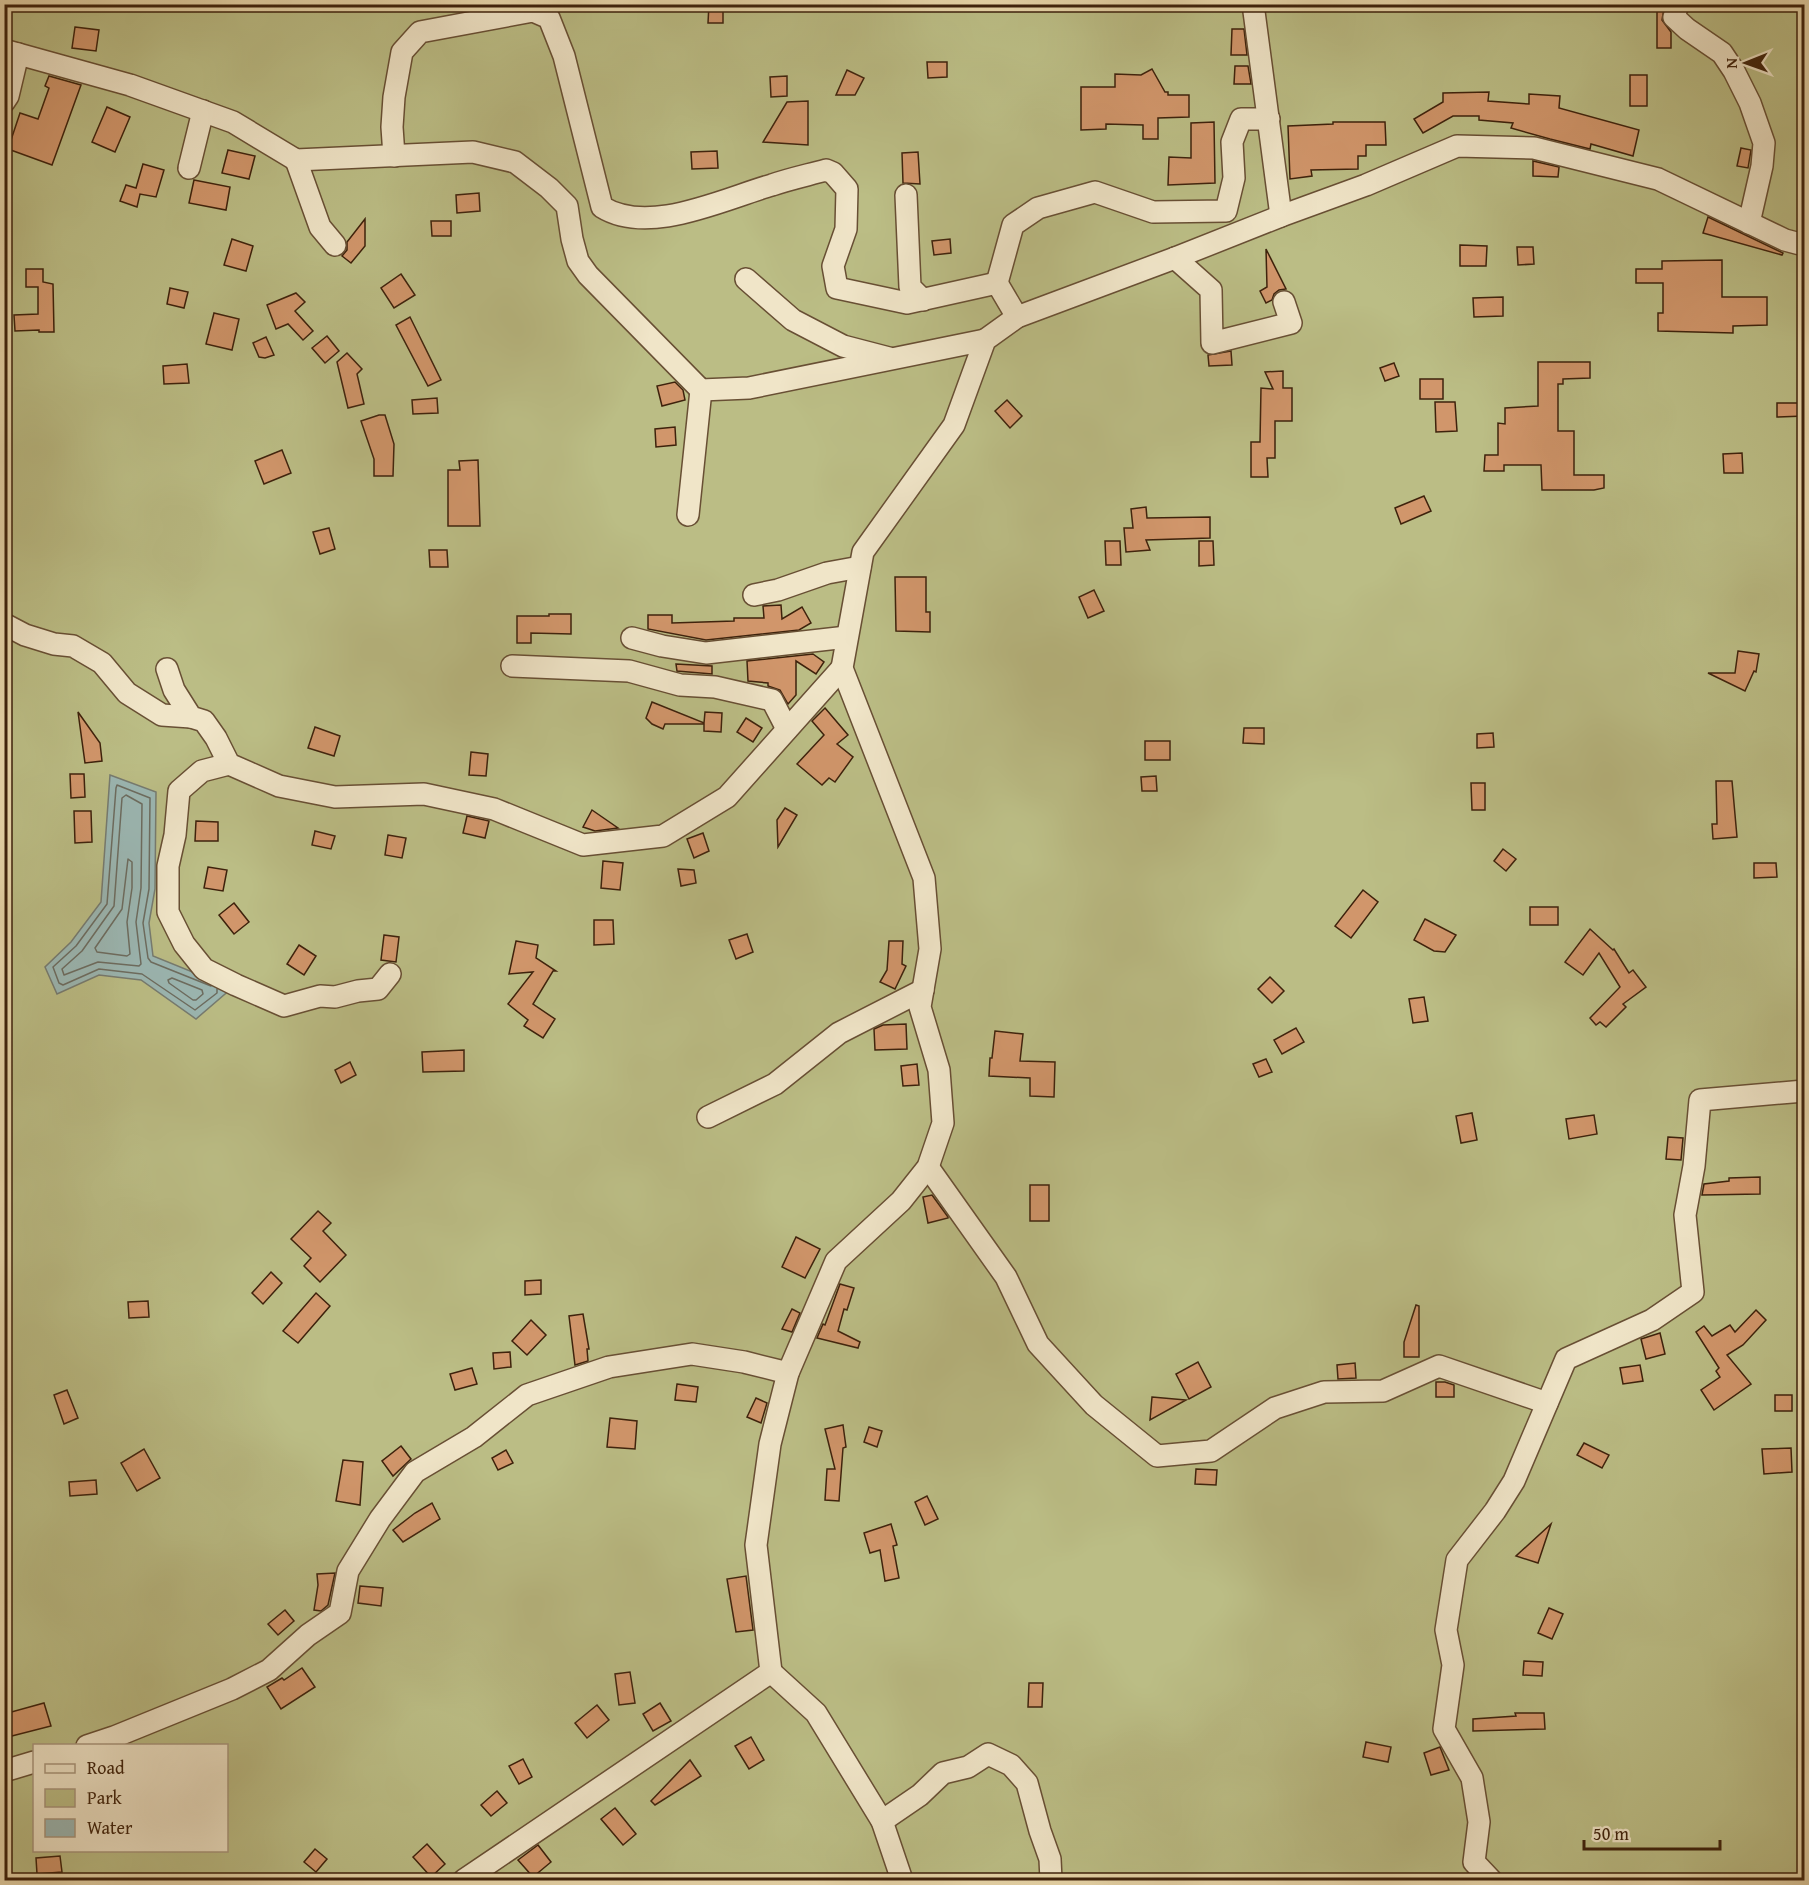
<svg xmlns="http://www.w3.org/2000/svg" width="1809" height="1885" font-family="'Gentium Book Plus',serif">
	<rect width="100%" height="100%" fill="#e8d7ab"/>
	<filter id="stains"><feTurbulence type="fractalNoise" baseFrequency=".00333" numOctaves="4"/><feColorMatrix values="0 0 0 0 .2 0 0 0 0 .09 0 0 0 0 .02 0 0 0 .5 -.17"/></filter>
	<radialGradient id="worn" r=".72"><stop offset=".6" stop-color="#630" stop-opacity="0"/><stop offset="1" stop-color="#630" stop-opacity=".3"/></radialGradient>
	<path fill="#bbbd85" stroke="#7c7048" stroke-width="1.5" fill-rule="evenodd" d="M5,5H1804V1880H5ZM34,1746H226V1850H34Z"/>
	<path fill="#9bb7b3" stroke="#767b70" stroke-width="1.5" d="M110,775L156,792L155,889L149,923L153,956L232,988L196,1019L141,980L99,975L57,994L45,967L71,942L101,902Z"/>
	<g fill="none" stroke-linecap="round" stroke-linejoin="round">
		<g stroke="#6c6c60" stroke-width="1.5">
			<path d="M126,795L142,804L141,888L136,922L141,964L139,966L98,962L64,975L62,969L82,951L114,906L122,798Z"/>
			<path d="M128,859L132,862V888L127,922L130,954L127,956L97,952L95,948L122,909Z"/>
			<path d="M172,978L202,990L203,994L196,1000H193L169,983L168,980Z"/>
			<path d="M211,986L151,962L148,958L143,923L149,889L150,798L117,785L116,788L107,904L76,946L53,967L59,983L63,985L99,969L142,974L195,1010L217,993V989"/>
		</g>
	</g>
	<g fill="#d1966b" stroke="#3e220c" stroke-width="1.5">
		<path d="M709,4H723V23H708Z"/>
		<path d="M1657,4H1665L1662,20L1671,32V48H1657Z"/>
		<path d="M75,27L99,30L96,51L72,48Z"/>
		<path d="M1232,29H1244L1247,55H1231Z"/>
		<path d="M927,62H947V77L928,78Z"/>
		<path d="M1235,66H1248L1251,84H1234Z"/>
		<path d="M1152,69L1165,92H1168V95H1189V117L1158,118V139H1143V125L1106,124V129L1081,130V87H1115V74L1141,75Z"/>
		<path d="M847,70L864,78L855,95H836Z"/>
		<rect x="1630" y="75" width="17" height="31"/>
		<path d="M49,76L81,85L52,165L8,149L20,113L38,119L49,88L45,86Z"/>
		<path d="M787,76V96L771,97L770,77Z"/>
		<path d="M1489,92L1488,101L1529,104V94L1560,96L1559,108L1639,130L1633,156L1591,144L1590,149L1550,139L1511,128L1513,123L1479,120V116H1453L1423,133L1414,119L1443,102V93Z"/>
		<path d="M808,101V145L763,142L787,102Z"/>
		<path d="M107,107L130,117L115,152L92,142Z"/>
		<path d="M1214,122L1215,183L1168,185L1169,157L1191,158V123Z"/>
		<path d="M1333,122H1385L1386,145H1366V156H1358V169L1311,170L1312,176L1290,179L1288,126L1333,124Z"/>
		<path d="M1741,148L1751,150L1748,168L1737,166Z"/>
		<path d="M228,150L255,156L249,179L222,173Z"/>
		<path d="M717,151L718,168L692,169L691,152Z"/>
		<path d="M918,152L920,184L903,183L902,153Z"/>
		<path d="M1533,161L1559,167L1558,177L1533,176Z"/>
		<path d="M143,164L164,170L156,197L140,194L137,207L120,201L126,185L136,188Z"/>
		<path d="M194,180L230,187L226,210L189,203Z"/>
		<path d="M479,193L480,211L457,213L456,195Z"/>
		<path d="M1708,217L1783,253L1782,255L1703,233Z"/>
		<path d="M365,219V246L351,263L342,256L347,250V242Z"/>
		<path d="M431,221H451V236H432Z"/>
		<path d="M232,239L253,246L246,271L224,265Z"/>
		<path d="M950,239L951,253L934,255L932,241Z"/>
		<path d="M1460,245L1487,246L1486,266H1460Z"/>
		<path d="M1517,247H1533L1534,264L1518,265Z"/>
		<path d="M1266,249L1286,289L1279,290L1274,294L1272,300L1266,303L1260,291L1267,287Z"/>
		<path d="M1722,260V297H1767V325L1733,326V333L1658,331V313H1663V283H1636V269H1662V261Z"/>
		<path d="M26,269H43V282L53,284L54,332H39V330L15,331L14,315L38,314V287H26Z"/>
		<path d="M401,274L415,295L394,308L381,288Z"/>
		<path d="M170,288L188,292L184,308L167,304Z"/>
		<path d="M296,293L305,302L295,311L313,331L303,340L288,324L276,329L267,305Z"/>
		<path d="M1503,297V316L1474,317L1473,298Z"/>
		<path d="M214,313L239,319L232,350L206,344Z"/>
		<path d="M410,317L441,380L428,386L396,325Z"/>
		<path d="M327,336L339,351L325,363L312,348Z"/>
		<path d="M266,337L274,355L265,358L259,357L253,343Z"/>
		<path d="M1231,351L1232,365L1209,366L1208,355Z"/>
		<path d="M347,353L362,369L357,374L364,404L348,408L337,362Z"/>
		<path d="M1538,362H1590V378L1563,379V384H1558V431H1574V475H1604V488L1594,490H1542L1541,465H1504V471H1484L1485,455H1498V423L1505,424V408L1538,406Z"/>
		<path d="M1394,363L1399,376L1385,381L1380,368Z"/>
		<path d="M187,364L189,383L164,384L163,366Z"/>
		<path d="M1283,371V388H1292V421H1275V458H1267L1268,477H1251V442H1260L1261,388L1273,389L1265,372Z"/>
		<rect x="1420" y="379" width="23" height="20"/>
		<path d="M675,382L683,390L685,400L662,406L657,386Z"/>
		<path d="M437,398L438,413L413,414L412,400Z"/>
		<path d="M1007,400L1022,416L1010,428L995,411Z"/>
		<path d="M1435,402H1455L1457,431L1436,432Z"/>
		<path d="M1777,403H1804V416L1777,417Z"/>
		<path d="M379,415H385L394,444L393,476H374V459L361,421Z"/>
		<path d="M675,427L676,445L656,447L655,429Z"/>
		<path d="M282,450L291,473L264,484L255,461Z"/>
		<path d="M1742,453L1743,473H1724L1723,454Z"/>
		<path d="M478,460L480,526H448V470H460L459,461Z"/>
		<path d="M1424,496L1431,511L1401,524L1395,508Z"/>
		<path d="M1146,507L1147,518L1210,517V538L1146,540L1150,550L1126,552L1124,528H1133L1131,509Z"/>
		<path d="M329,528L335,549L320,554L313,532Z"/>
		<path d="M1105,541H1120L1121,565H1106Z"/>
		<path d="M1199,541H1213L1214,565L1199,566Z"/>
		<path d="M429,550H447L448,567H430Z"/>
		<path d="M895,577H926V612H930V632L896,631Z"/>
		<path d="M1094,590L1104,611L1088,618L1079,597Z"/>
		<path d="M781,605L782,619L802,607L811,623L799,630L706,640L648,629V615H672V623L734,621V618H764L763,606Z"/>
		<path d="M549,614H571V634L531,633V643H517V616H549Z"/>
		<path d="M1738,651L1759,654L1756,672L1754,671L1745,691L1708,673H1735Z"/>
		<path d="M813,654L824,662L816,674L796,661V695L788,704L780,690L768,686V683L748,681L747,661Z"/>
		<path d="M676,664L712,666V674L677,671Z"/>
		<path d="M652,702L704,723L705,712L722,713L721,732L704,731V724H665L663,729L652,724L646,718Z"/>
		<path d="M825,708L848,735L837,744L853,757L835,782L829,778L822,785L797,764L824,735L812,721Z"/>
		<path d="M78,712L100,743L102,761L85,763Z"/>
		<path d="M746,718L762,728L753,742L737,732Z"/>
		<path d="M315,727L340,736L334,756L308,748Z"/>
		<path d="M1244,728H1264V744L1243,743Z"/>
		<path d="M1493,733L1494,747L1477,748V734Z"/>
		<rect x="1145" y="741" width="25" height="19"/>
		<path d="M471,752L488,754L486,776L469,775Z"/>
		<path d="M70,774H84L85,797L71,798Z"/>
		<path d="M1156,776L1157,791H1142L1141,777Z"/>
		<path d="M1716,781H1732L1737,837L1713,839L1712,824H1717Z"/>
		<path d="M1471,783H1485V810H1472Z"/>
		<path d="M785,808L797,815L778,847L777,820Z"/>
		<path d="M592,810L618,828L595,831L583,827Z"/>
		<path d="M74,811H91L92,842L75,843Z"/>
		<path d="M467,816L489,821L485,838L463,833Z"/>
		<path d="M196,821L218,822V841H195Z"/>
		<path d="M315,831L335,836L331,849L312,845Z"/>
		<path d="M703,833L709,851L694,858L687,839Z"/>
		<path d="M388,835L406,838L402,858L385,855Z"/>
		<path d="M1503,849L1516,859L1506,871L1494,861Z"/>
		<path d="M603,861L623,863L620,890L601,888Z"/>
		<path d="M1754,863H1776L1777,877L1754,878Z"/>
		<path d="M208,867L227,870L223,891L204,888Z"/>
		<path d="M678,869L694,870L696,883L681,886Z"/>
		<path d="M1363,890L1378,902L1351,938L1335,926Z"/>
		<path d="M234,903L249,922L234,934L219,915Z"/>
		<rect x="1530" y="907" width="28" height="18"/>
		<path d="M1425,919L1456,935L1445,952L1434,951L1414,940Z"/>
		<path d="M594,920H613L614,944L594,945Z"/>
		<path d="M1590,929L1613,950L1614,949L1629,973L1633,970L1646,987L1623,1004L1626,1007L1606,1027L1600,1022L1596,1025L1590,1018L1620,987L1599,953L1583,975L1565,962Z"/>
		<path d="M747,934L753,952L736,959L729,940Z"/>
		<path d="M384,935L399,937L396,962L381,960Z"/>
		<path d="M516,941L538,945L536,958L556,971H553L533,1004L555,1019L543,1038L524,1026L528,1020L508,1004L533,972L509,974Z"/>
		<path d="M889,941H903L902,964L906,966L895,989L880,982L887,970Z"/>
		<path d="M299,945L316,956L304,975L287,964Z"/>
		<path d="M1270,977L1284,991L1272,1003L1258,989Z"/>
		<path d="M1424,997L1428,1021L1413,1023L1409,999Z"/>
		<path d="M906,1024L907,1049L875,1050L874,1029L883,1025Z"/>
		<path d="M1296,1028L1304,1042L1282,1054L1274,1040Z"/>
		<path d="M995,1031L1023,1034L1020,1061L1055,1062L1054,1097L1030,1096V1078L989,1076L990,1058H992Z"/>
		<path d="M464,1050V1071L423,1072L422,1052Z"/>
		<path d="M1266,1059L1272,1072L1259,1077L1253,1064Z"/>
		<path d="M350,1062L356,1075L341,1083L335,1070Z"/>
		<path d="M917,1064L919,1085L903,1086L901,1066Z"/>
		<path d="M1472,1113L1477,1140L1461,1143L1456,1116Z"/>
		<path d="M1594,1115L1597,1134L1569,1139L1566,1119Z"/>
		<path d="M1668,1137L1683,1138L1681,1160L1666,1159Z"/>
		<path d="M1760,1177V1194L1702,1195L1704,1184L1729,1181V1178Z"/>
		<rect x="1030" y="1185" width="19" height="36"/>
		<path d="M932,1195L948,1217V1218L928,1223L923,1197Z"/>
		<path d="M318,1211L331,1223L323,1231L346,1255L320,1282L304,1266L311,1258L291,1239Z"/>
		<path d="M796,1237L820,1249L805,1278L782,1267Z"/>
		<path d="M271,1272L282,1283L263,1304L252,1293Z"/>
		<path d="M541,1280V1294L525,1295V1281Z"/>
		<path d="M840,1284L854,1288L847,1310L844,1309L838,1331L860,1342L858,1348L817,1338L823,1324L825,1325Z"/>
		<path d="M316,1293L330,1306L298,1343L283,1331Z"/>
		<path d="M148,1301L149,1317L129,1318L128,1302Z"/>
		<path d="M1416,1305L1419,1306V1357H1404V1342Z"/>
		<path d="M792,1309L800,1313L792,1332L782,1329Z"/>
		<path d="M1756,1310L1766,1320L1743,1345L1727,1355L1751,1384L1714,1410L1701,1390L1720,1377L1716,1371L1719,1368L1696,1332L1704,1326L1712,1336L1730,1325L1735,1332Z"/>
		<path d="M583,1314L589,1349H587L588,1361L575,1365L569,1316Z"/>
		<path d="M531,1320L546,1335L527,1355L512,1341Z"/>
		<path d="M1660,1333L1665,1354L1646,1359L1641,1339Z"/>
		<path d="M510,1352L511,1367L494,1369L493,1353Z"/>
		<path d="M1198,1362L1211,1387L1189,1399L1176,1374Z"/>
		<path d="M1355,1363L1356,1378L1338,1379L1337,1365Z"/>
		<path d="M1640,1365L1643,1381L1623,1384L1620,1368Z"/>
		<path d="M472,1368L477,1384L455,1390L450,1374Z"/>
		<path d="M1436,1382H1445L1454,1385V1397H1436Z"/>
		<path d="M677,1384L698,1387L696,1402L675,1400Z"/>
		<path d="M67,1390L78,1418L64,1424L54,1395Z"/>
		<rect x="1775" y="1395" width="17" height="16"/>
		<path d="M1152,1397L1186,1400L1150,1420Z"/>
		<path d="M756,1398L767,1403L761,1423L747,1417Z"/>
		<path d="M610,1418L637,1421L635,1449L607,1447Z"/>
		<path d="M843,1425L846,1447L843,1448L839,1501L825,1500L827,1469H835L825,1429Z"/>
		<path d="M869,1427L882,1431L877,1447L864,1442Z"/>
		<path d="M1584,1443L1609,1455L1602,1468L1577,1455Z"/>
		<path d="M401,1446L411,1459L393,1476L382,1461Z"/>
		<path d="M1791,1448L1792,1472L1764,1474L1762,1449Z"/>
		<path d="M144,1449L160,1478L137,1491L121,1463Z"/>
		<path d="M506,1450L513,1463L498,1470L492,1458Z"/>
		<path d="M343,1460L363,1462L360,1505L336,1501Z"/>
		<path d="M1196,1469L1217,1470L1216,1485L1195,1484Z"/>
		<path d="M96,1480L97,1494L70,1496L69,1482Z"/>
		<path d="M927,1496L938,1519L925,1525L915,1502Z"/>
		<path d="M432,1503L440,1519L403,1542L393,1530L415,1513Z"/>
		<path d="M891,1524L897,1545L893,1546L899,1578L885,1581L880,1550L870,1553L864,1533Z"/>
		<path d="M1551,1524L1538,1563L1516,1556Z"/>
		<path d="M335,1573L328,1605L321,1611L314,1610L318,1585L317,1574Z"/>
		<path d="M746,1576L753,1630L736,1632L727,1579Z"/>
		<path d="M360,1586L383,1588L381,1606L358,1603Z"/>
		<path d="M1549,1608L1563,1614L1552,1639L1538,1633Z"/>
		<path d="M285,1610L294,1621L278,1635L268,1624Z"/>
		<path d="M1524,1661L1543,1662L1542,1676L1523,1675Z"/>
		<path d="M302,1668L315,1687L281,1709L267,1687L282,1678L284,1680Z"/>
		<path d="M630,1672L635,1703L619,1705L615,1674Z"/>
		<path d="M1029,1683H1043L1042,1707H1028Z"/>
		<path d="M44,1703L51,1726L4,1738V1714Z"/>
		<path d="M660,1703L671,1721L653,1731L643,1714Z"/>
		<path d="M597,1705L609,1720L587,1738L575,1723Z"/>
		<path d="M1515,1713H1544L1545,1729L1473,1731V1719L1516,1716Z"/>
		<path d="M751,1737L764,1760L749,1769L735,1746Z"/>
		<path d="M1366,1742L1391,1747L1388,1762L1363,1757Z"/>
		<path d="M1440,1747L1449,1770L1431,1775L1424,1753Z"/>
		<path d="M523,1759L532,1777L519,1784L509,1766Z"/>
		<path d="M690,1760L701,1776L655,1805L651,1801Z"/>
		<path d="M497,1791L507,1803L491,1816L481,1805Z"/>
		<path d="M615,1808L636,1834L623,1845L601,1819Z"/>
		<path d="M427,1844L445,1864L431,1877L413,1857Z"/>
		<path d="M538,1845L551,1862L533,1877L518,1860Z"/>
		<path d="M315,1849L327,1859L316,1872L304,1862Z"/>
		<path d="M60,1856L62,1872L37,1874L36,1858Z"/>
	</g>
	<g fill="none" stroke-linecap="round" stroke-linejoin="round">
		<g stroke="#684f34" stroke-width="24">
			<g id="minor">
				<path d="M1253,4L1281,216"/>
				<path d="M1678,4L1674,17L1687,29L1722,53L1734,71L1750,103L1764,143L1762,166L1749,223"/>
				<path d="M4,50L130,85L233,122L296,160L473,152L515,162L549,188L567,206L572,239L578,261L588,275L701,390L749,388L985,340"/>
				<path d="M4,102L8,96L18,54"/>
				<path d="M394,156L392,127L394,97L402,52L420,32L533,11L549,18L564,56L602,207C649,236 723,199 772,185C789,179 808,175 826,170L833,173L847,189L846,229L833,266L837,288L907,303L997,283L1017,317"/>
				<path d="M296,160L320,227L335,245"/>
				<path d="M189,168L203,111"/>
				<path d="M906,195L910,287L923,300"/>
				<path d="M1175,258L1211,290L1212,343L1291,323L1284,302"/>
				<path d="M746,279L793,320L843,346L889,358"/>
				<path d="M997,283L1013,225L1038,208L1095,192L1153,212L1226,211L1234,178L1232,142L1241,119H1269"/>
				<path d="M688,515L701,390"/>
				<path d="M754,595L778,590L827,573L860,567"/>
				<path d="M4,624L25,635L54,644L73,646L102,663L127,693L162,715L191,717"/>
				<path d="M632,638L662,646L706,653L847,637"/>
				<path d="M512,666L629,671L680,685L715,687L772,700L787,729"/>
				<path d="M167,669L174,690L191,717L204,721L216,738L229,764L279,786L335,797L424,794L494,809L583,845L663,836L727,797L842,668"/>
				<path d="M229,764L202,771L179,791L175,835L168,866V912L184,944L204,969L236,985L284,1006L320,996L335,997L358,991L378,989L390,974"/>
				<path d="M708,1117L775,1084L839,1033L923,990"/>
				<path d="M928,1167L1006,1277L1038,1344L1094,1405L1157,1456L1211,1451L1275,1408L1324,1392L1383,1391L1439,1366L1547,1403"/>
				<path d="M771,1672L816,1713L882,1821L902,1880"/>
				<path d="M87,1746L114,1737L232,1689L269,1670L308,1635L340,1613L348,1571L380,1519L415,1472L474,1437L527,1395L609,1367L692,1354L744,1362L788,1373"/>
				<path d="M4,1771L34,1762"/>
				<path d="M882,1821L920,1795L943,1773L968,1767L988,1754L1011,1765L1027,1783L1040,1831L1050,1859L1051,1880"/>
				<path d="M464,1880L771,1672L756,1545L770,1444L788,1373L836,1261L901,1201L928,1167L943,1123L939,1070L920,1007L930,949L924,878L842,668L863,552L954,425L985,340L1017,317L1175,258L1281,216L1366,185L1457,146L1534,148L1658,179L1785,240L1804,245"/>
				<path d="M1491,1880L1474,1862L1479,1822L1472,1778L1444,1729L1453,1665L1446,1630L1457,1560L1495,1511L1514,1481L1566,1359L1652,1320L1693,1292L1685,1215L1694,1166L1700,1100L1804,1091"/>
			</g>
		</g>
		<use href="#minor" stroke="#f0e5c8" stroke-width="21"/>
	</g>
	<rect width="1809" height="1885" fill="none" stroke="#e8d7ab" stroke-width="24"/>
	<rect x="6" y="6" width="1797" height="1873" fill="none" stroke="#3e220c" stroke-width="3"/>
	<rect x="12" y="12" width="1785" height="1861" fill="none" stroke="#3e220c" stroke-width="1.5"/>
	<rect x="33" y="1744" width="195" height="108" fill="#f0e5c8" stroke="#a9977d" stroke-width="1.5"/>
	<rect x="45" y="1764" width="30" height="9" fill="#f0e5c8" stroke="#a9977d" stroke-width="1.5"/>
	<text x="87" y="1774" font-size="18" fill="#3e220c">Road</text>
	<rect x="45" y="1789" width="30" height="18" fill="#bbbd85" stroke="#a9977d" stroke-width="1.5"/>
	<text x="87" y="1804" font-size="18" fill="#3e220c">Park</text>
	<rect x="45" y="1819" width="30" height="18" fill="#9bb7b3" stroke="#a9977d" stroke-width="1.5"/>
	<text x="87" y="1834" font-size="18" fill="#3e220c">Water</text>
	<g transform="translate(1746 63) rotate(269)" stroke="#f0e5c8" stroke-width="4.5" paint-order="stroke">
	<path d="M0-4.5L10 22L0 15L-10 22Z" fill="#3e220c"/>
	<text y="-9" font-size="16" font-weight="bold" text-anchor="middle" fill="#3e220c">N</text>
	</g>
	<path d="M1584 1840v9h136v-9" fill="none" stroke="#3e220c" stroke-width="3"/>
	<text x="1593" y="1840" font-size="18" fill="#3e220c" stroke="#f0e5c8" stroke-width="4.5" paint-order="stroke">50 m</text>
	<rect width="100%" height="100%" filter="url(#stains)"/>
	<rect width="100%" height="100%" fill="url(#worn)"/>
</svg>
